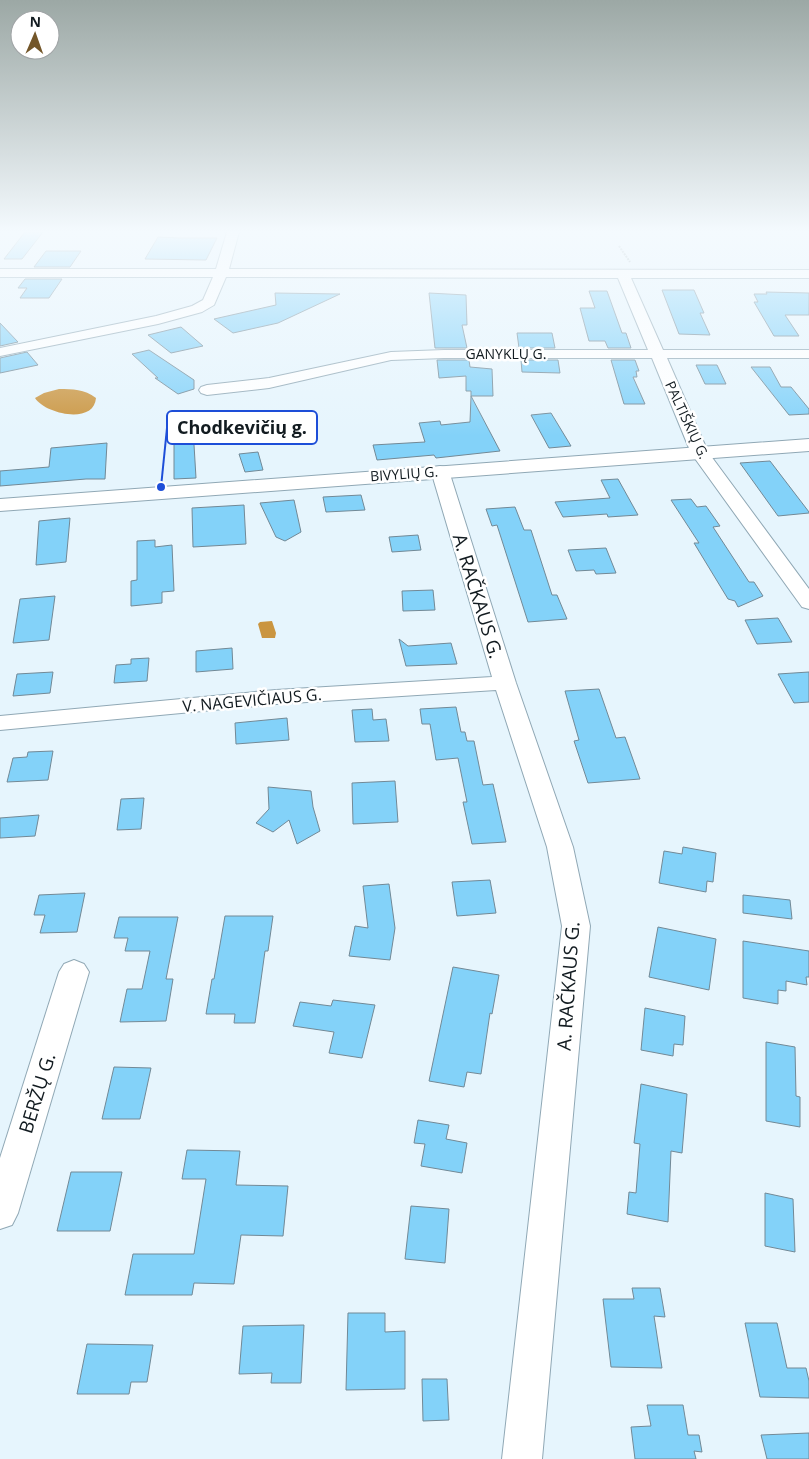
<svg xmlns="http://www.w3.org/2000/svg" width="809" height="1459" font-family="'Open Sans',sans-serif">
	<rect width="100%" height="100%" fill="#e6f5fd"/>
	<g fill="#ca9540">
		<path d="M59,389C73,389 84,389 96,398C94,425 45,414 35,398L44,393Z"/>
		<path d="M272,621L276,633L275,638H262L258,624L260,622Z"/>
	</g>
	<g fill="#83d2f9" stroke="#728996">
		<path d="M25,232H43L22,259H4Z"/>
		<path d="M158,237L179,238H217L206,260L145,259Z"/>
		<path d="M46,251H81L70,267H34Z"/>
		<path d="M25,279H62L49,298H20L27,288H18Z"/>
		<path d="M662,290H694L704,313H700L710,335L679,334Z"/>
		<path d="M589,291H607L622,333H626L631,348H608L605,341H589L580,308H595Z"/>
		<path d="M766,292L809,293V315H785L799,336H774L754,302H758L754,294H767Z"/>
		<path d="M275,293L340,294L278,323L233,333L214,319L276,305Z"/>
		<path d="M429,293L466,295L467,325H462L467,348H435Z"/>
		<path d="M0,323L18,342L0,346Z"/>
		<path d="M181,327L203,346L171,353L148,335Z"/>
		<path d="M517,333H552L555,348H519Z"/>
		<path d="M149,350L194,380V389L178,394L155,378H158L132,354Z"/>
		<path d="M27,352L38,365L0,373V358Z"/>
		<path d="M437,360H469L470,367L492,369L493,396H471V391H466V376L439,378Z"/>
		<path d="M521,360H558L560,373L522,372Z"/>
		<path d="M611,360H635L639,371H636L637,377H633L645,404H624Z"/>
		<path d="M696,365H717L726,384H705Z"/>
		<path d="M751,367H770L781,387H791L809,409V414L789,415Z"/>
		<path d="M471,396L500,451L436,458L434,455L377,460L373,445L425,442L419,423L440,421L441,425L470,422Z"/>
		<path d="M551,413L571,446L549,448L531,415Z"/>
		<path d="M193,428L196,478L174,479V430Z"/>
		<path d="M107,443L105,479H86L0,486V471L49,467L51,448Z"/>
		<path d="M258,452L263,470L245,472L239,454Z"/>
		<path d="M770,461L809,512V513L778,516L740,463Z"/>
		<path d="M618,479L638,515L608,517L607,514L563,517L555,502L610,498L601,480Z"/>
		<path d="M361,495L365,510L326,512L323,497Z"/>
		<path d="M691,499L697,507L706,506L720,526L713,527L749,582H754L763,596L738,607L735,601L728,599L694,543H699L671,500Z"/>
		<path d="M294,500L301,532L285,541L276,537L260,503Z"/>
		<path d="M244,505L246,544L193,547L192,508Z"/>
		<path d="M515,507L524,530H531L552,595H557L567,619L528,622L497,525L492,526L486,509Z"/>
		<path d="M70,518L66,562L36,565L39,521Z"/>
		<path d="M418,535L421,550L392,552L389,537Z"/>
		<path d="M155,540V547L172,545L174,591L162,592V603L131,606V581L137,580V541Z"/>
		<path d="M606,548L616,573L596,574L594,570L576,571L568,550Z"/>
		<path d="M433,590L435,610L403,611L402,591Z"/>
		<path d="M55,596L49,640L13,643L20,599Z"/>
		<path d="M778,618L792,642L757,644L745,620Z"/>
		<path d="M399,639L408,646L451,643L457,664L406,666Z"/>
		<path d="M232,648L233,669L196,672V651Z"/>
		<path d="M149,658L147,681L114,683L116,665L131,664V659Z"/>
		<path d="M53,672L50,693L13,696L17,674Z"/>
		<path d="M809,672V702L794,703L778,674Z"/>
		<path d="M599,689L616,738L625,737L640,779L588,783L574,741L579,740L565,691Z"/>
		<path d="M456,707L461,732H465L467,741H474L483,785L493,784L506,842L472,844L463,802H467L458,758L436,760L430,724H422L420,709Z"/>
		<path d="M372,709L373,720L386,719L389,741L355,742L352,710Z"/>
		<path d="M287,718L289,740L236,744L235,723Z"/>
		<path d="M53,751L48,780L7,782L13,758L27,757L28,752Z"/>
		<path d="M395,781L398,822L353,824L352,783Z"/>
		<path d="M268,787L311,791L313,807L320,831L297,844L289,820L273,832L256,823L269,809Z"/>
		<path d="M144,798L141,829L117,830L121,799Z"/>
		<path d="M39,815L35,836L0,838V818Z"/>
		<path d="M683,847L716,853L713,882L707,881L706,892L659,883L664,851L682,854Z"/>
		<path d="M490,880L496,913L457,916L452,882Z"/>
		<path d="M389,884L395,928L390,960L349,956L355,926L368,928L363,886Z"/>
		<path d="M85,893L77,932L40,933L45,915H34L39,895Z"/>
		<path d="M743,895L790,900L792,919L743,913Z"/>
		<path d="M225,916H273L268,951H265L255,1023H234L235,1014H206L212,979H214Z"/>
		<path d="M119,917H178L166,979H173L166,1021L120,1022L127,989H142L150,951H125L128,938H114Z"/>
		<path d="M658,927L716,939L709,990L649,977Z"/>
		<path d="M743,941L809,951V977H806L807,985L786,981V991L778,990V1004L743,998Z"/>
		<path d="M453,967L499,975L492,1014L490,1013L481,1074L467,1072L464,1087L429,1081Z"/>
		<path d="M333,1000L375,1005L362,1058L329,1053L334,1032L293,1026L300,1002L331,1006Z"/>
		<path d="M645,1008L685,1016L683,1045L674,1044L673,1056L641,1050Z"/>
		<path d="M766,1042L795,1047L796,1096L800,1097V1127L766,1121Z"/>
		<path d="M114,1067L151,1068L140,1119H102Z"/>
		<path d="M641,1084L687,1094L682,1153L671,1151L668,1222L627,1214L629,1192L636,1193L640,1144L634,1143Z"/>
		<path d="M418,1120L449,1125L446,1139L467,1143L462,1173L421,1166L425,1144L414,1143Z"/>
		<path d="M187,1150L240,1151L236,1185L288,1186L283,1236L241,1235L234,1284L194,1283L192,1295H125L133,1254H194L206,1179H182Z"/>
		<path d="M71,1172H122L110,1231H57Z"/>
		<path d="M765,1193L793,1199L795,1252L765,1246Z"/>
		<path d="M411,1206L449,1209L445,1263L405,1259Z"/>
		<path d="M632,1288H660L665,1317L654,1316L662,1368L611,1367L603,1299H634Z"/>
		<path d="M348,1313H385V1332L405,1331V1389L346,1390Z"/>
		<path d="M745,1323H777L787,1368H806L809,1381V1398L760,1397Z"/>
		<path d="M304,1325L301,1383H271L272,1373L239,1374L243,1326Z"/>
		<path d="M87,1344L153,1345L147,1382H131L129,1394H77Z"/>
		<path d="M422,1379H447L449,1420L423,1421Z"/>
		<path d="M647,1405H683L688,1435H699L702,1452L694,1451L696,1459H635L631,1427L651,1426Z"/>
		<path d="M809,1433V1459H767L761,1435Z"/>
	</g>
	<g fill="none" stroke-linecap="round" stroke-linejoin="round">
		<g stroke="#90a8b5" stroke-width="2">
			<g id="street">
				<path d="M227,232H239L229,269L809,270V278H631L663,350H809V358H667L708,452L809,589V609L802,607L691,453L652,358H444L391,360L269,388L207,395L201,393L199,390L201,387L207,385L269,378L391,352L444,350H648L618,278L226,277L214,305L202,312L158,324L0,356V348L156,316L192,306L203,300L213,277H0V269H216Z"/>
				<path d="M440,466L446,467L449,471L516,683L573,847L590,926L542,1459H502L562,926L547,847L496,690L276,704L0,730V716L276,690L492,677L431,471L434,467Z"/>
				<path d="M74,960L84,964L89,972L18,1213L12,1225L0,1229V1158L59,972L64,964Z"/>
			</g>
		</g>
		<g stroke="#90a8b5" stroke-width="2">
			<path id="secondary" d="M809,439V451L0,511V499Z"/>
		</g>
		<path stroke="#99a6ad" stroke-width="2" stroke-dasharray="2 1" stroke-linecap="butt" d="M619,246L630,262"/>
		<use href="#street" fill="#fff" fill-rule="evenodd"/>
		<use href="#secondary" fill="#fff" fill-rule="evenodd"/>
	</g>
	<linearGradient id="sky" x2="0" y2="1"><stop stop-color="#9ca8a5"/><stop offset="0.53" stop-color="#f4fafe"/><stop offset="1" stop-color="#f4fafe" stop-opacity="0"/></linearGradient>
	<rect width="809" height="436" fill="url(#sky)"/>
	<g text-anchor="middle" stroke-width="5" stroke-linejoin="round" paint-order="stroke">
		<g font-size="14" fill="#121b20" stroke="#fff">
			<text x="506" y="359">GANYKLŲ G.</text>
			<text transform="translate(687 420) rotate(65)" y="5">PALTIŠKIŲ G.</text>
			<text transform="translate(404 474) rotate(-4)" y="5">BIVYLIŲ G.</text>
		</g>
		<g font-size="16" fill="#121b20" stroke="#fff">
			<text transform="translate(252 700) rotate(-5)" y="6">V. NAGEVIČIAUS G.</text>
		</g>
		<g font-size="19" fill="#121b20" stroke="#fff">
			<text transform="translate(478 596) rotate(73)" y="7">A. RAČKAUS G.</text>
			<text transform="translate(568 986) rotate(-86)" y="7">A. RAČKAUS G.</text>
			<text transform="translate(37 1093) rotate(-73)" y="7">BERŽŲ G.</text>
		</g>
	</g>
	<path fill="none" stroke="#1d4ed8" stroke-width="2" d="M161 487L167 428"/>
	<circle fill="#1d4ed8" stroke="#fff" stroke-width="2" cx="161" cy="487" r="5"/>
	<rect fill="#fff" stroke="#1d4ed8" stroke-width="2" x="167" y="411" width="150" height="33" rx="5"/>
	<g font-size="18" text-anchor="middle" font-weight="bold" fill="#121b20">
		<text x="242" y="434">Chodkevičių g.</text>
	</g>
	<g transform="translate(35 35) rotate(2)"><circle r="24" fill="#ffffff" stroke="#a0a4a6"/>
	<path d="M0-4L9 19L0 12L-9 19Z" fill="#735629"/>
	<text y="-8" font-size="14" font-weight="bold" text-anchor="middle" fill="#121b20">N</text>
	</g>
</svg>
